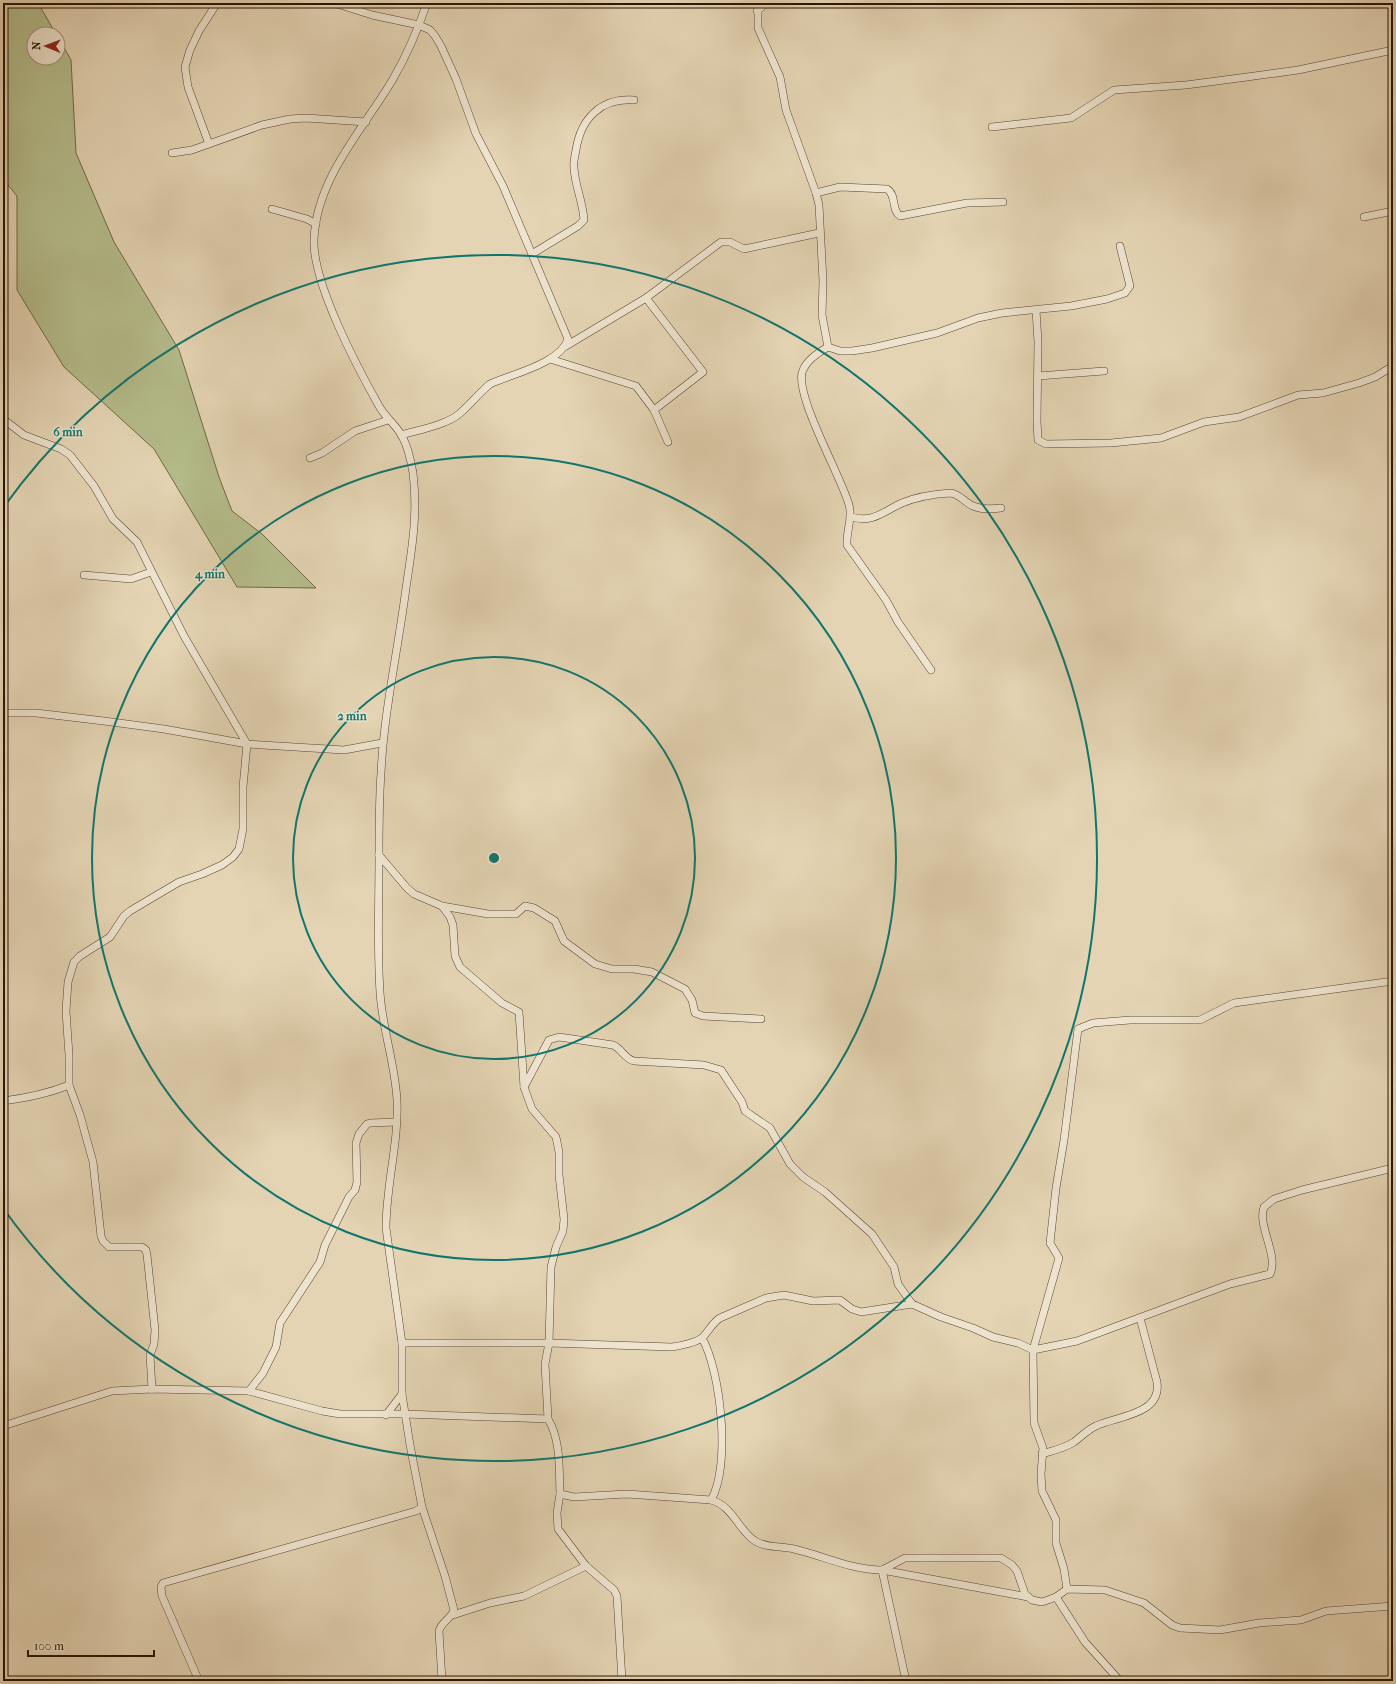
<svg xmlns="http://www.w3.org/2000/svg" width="1396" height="1684" font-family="'IM FELL French Canon',serif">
	<rect width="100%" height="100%" fill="#e4d4b3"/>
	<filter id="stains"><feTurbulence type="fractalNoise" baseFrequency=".005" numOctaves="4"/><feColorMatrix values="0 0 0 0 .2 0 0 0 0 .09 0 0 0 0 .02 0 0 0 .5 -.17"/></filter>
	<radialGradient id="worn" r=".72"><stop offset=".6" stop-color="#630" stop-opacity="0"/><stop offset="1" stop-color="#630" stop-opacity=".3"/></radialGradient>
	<path fill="#b5bc8b" stroke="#706846" d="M3,3H38L56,34H34V58H58V37L71,60L76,153L114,242L179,350L219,477L232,511L262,534L316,588L237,587L154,449L64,367L17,290V196L3,179Z"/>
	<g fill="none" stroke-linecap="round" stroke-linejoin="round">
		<g stroke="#59442e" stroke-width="8">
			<g id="minor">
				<path d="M334,3L372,15L419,25L430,30L435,36L441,46L456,79L476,134L503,186L568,339C561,363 512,374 490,384C479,393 470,405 459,414C446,425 418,430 401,435"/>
				<path d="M758,3V28L780,77L786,110L816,193L819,205L823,281L822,315L828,347"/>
				<path d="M757,11L767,3"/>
				<path d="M992,127L1071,118L1114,90L1186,85L1247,77L1298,70L1393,50"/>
				<path d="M209,144L188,87L185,67L190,50L199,31L217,3"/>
				<path d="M172,153L192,150L262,125L290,119L306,118L366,122"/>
				<path d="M816,193L840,187L887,189C897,195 891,210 900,216L967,203L1003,202"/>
				<path d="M272,209L307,219L316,224"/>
				<path d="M1364,217L1393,211"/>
				<path d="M532,254L578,226L584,220C583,202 575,186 574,168C573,162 575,156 576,150C581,118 601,98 634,100"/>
				<path d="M646,298L703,372L654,410"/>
				<path d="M1036,310L1038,342L1037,421L1038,440L1046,444L1111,443L1161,438L1204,422L1239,417L1298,395L1323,393L1359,383L1375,377L1393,366"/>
				<path d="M566,346L646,298L721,242H730L744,249L819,233"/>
				<path d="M828,347C819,352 807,360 803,370C792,391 842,478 849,505C853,518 846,531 847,545L886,600L898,622L931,670"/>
				<path d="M828,347L840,351H852L872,348L937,333L978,318L1002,313L1071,306L1107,299L1125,293L1130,286L1120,246"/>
				<path d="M550,359L636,386L654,410L668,442"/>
				<path d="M1038,376L1104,371"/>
				<path d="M3,419L24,435L61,449L70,455L94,486L113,519L137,542L184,636L247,744L243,787V829L239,849L233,857L222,865L202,874L179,882L130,911L124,916L110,937L80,956L74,962L68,982L66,1011L69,1055V1085L80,1115L93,1162L101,1236L103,1241L109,1247H142L146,1250L147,1255L155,1330L154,1344L150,1355L152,1389"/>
				<path d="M310,458L322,453L355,431L388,420"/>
				<path d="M851,517C874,523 882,512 902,503C916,497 935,494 950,493C959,493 965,503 973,506C982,510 992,509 1001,508"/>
				<path d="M84,575L131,579L151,572"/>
				<path d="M3,713H36L104,721L164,729L247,744L344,750L382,743"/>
				<path d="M379,855L407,888L414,894L442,906L450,917L453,925L455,956L460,967L502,1003L519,1012L524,1087L532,1109L556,1137L559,1152V1175L564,1219L563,1231L556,1247L551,1267L549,1343L545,1364L548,1419"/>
				<path d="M442,906L488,914H516L525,906L534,908L555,921L564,941L595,964L612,969H634L652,972L685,989L692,1000L695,1013L703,1016L761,1019"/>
				<path d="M524,1087L549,1040L559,1037L613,1045C622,1049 625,1059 634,1061L704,1065L721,1070L742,1102L745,1111L770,1128L790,1164L803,1177L825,1192L872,1234L894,1267L898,1284L912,1304L941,1317L973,1328L993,1337L1018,1343L1033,1350L1077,1341L1230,1284L1270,1274C1279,1255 1257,1226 1264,1207L1274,1199L1302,1190L1393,1168"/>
				<path d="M3,1101C26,1098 47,1094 69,1085"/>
				<path d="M702,1338C721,1371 731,1467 711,1500"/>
				<path d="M402,1343H549L672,1347C680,1346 698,1342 703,1337C709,1331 712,1323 720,1318L766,1298L784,1295L813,1301L840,1300L852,1309L861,1312L912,1304"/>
				<path d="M249,1391L263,1373L276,1347L280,1323L320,1262L325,1245L349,1197L355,1190L357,1182L356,1143L359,1134L367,1124L370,1123L396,1122"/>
				<path d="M386,1415L402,1394"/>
				<path d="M3,1426L112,1391L152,1389L249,1391L322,1411L340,1414H405L548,1419C561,1440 559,1470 560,1494L574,1497L627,1494L711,1500C733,1506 738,1530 755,1541C766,1548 781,1546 794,1549C824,1556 851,1570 882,1570L1028,1597"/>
				<path d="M1042,1454C1052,1451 1065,1448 1074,1442C1081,1437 1087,1430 1096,1426C1117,1416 1162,1415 1157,1382L1140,1318"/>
				<path d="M560,1494L557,1513L558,1529L586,1566L614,1590L617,1596L622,1681"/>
				<path d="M422,1507L445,1576L454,1610C451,1619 441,1622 439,1631L442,1681"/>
				<path d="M882,1570L905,1558H1001L1012,1565L1017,1571L1025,1594L1032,1600L1042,1602L1048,1600L1056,1597L1067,1589L1105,1590L1144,1603L1172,1625L1180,1628L1220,1630L1259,1623L1301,1620L1326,1611L1393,1606"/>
				<path d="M882,1570L906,1681"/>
				<path d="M1067,1589L1064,1569L1056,1543V1520L1042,1491L1041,1474L1043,1448L1034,1423L1033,1350L1059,1258L1050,1243L1056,1188L1064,1140L1078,1029L1093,1023L1130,1020H1200L1234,1003L1393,981"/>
				<path d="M1056,1597L1085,1642L1120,1681"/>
				<path d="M453,1615L490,1603L524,1596L586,1566"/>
				<path d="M199,1681L162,1596L161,1587L163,1583L416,1511L422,1507L410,1445L402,1394V1343L386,1228C386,1185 399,1142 397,1100C395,1063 382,1028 380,992C377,947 379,902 379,857C379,829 379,801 381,773C384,711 398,650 406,588C412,548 418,514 413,473C411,461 408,447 402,436C396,425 385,417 379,406C357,367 312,282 314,239C317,177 363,130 393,79C407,55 418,29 427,3"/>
			</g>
		</g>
		<use href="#minor" stroke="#ede3ce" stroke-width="7"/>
	</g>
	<g fill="none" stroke="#0f766e" stroke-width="2">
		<circle cx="494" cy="858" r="201"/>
		<circle cx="494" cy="858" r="402"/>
		<path d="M3 508A603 603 0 1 1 3 1208"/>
	</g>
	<circle cx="494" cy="858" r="6" fill="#0f766e" stroke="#ede3ce" stroke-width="2"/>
	<g font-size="12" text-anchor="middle" font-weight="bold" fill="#0f766e" stroke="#ede3ce" stroke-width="3" stroke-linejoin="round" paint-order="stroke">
		<text x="68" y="436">6 min</text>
		<text x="210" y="578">4 min</text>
		<text x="352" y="720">2 min</text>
	</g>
	<rect width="1396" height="1684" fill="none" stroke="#e4d4b3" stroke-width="16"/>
	<rect x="4" y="4" width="1388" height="1676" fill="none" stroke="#2b1401" stroke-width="2"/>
	<rect x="8" y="8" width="1380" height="1668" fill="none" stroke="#2b1401"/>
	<g transform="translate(46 46) rotate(271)"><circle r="19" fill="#ede3ce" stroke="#9f907c"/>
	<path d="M0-3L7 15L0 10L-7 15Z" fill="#8f2418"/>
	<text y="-6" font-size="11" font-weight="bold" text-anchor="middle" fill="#2b1401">N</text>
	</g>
	<path d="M28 1650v6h126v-6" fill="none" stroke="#2b1401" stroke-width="2"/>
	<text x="34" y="1650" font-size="12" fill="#2b1401" stroke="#ede3ce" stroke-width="3" paint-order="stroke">100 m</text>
	<rect width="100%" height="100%" filter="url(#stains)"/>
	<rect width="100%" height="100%" fill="url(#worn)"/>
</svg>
